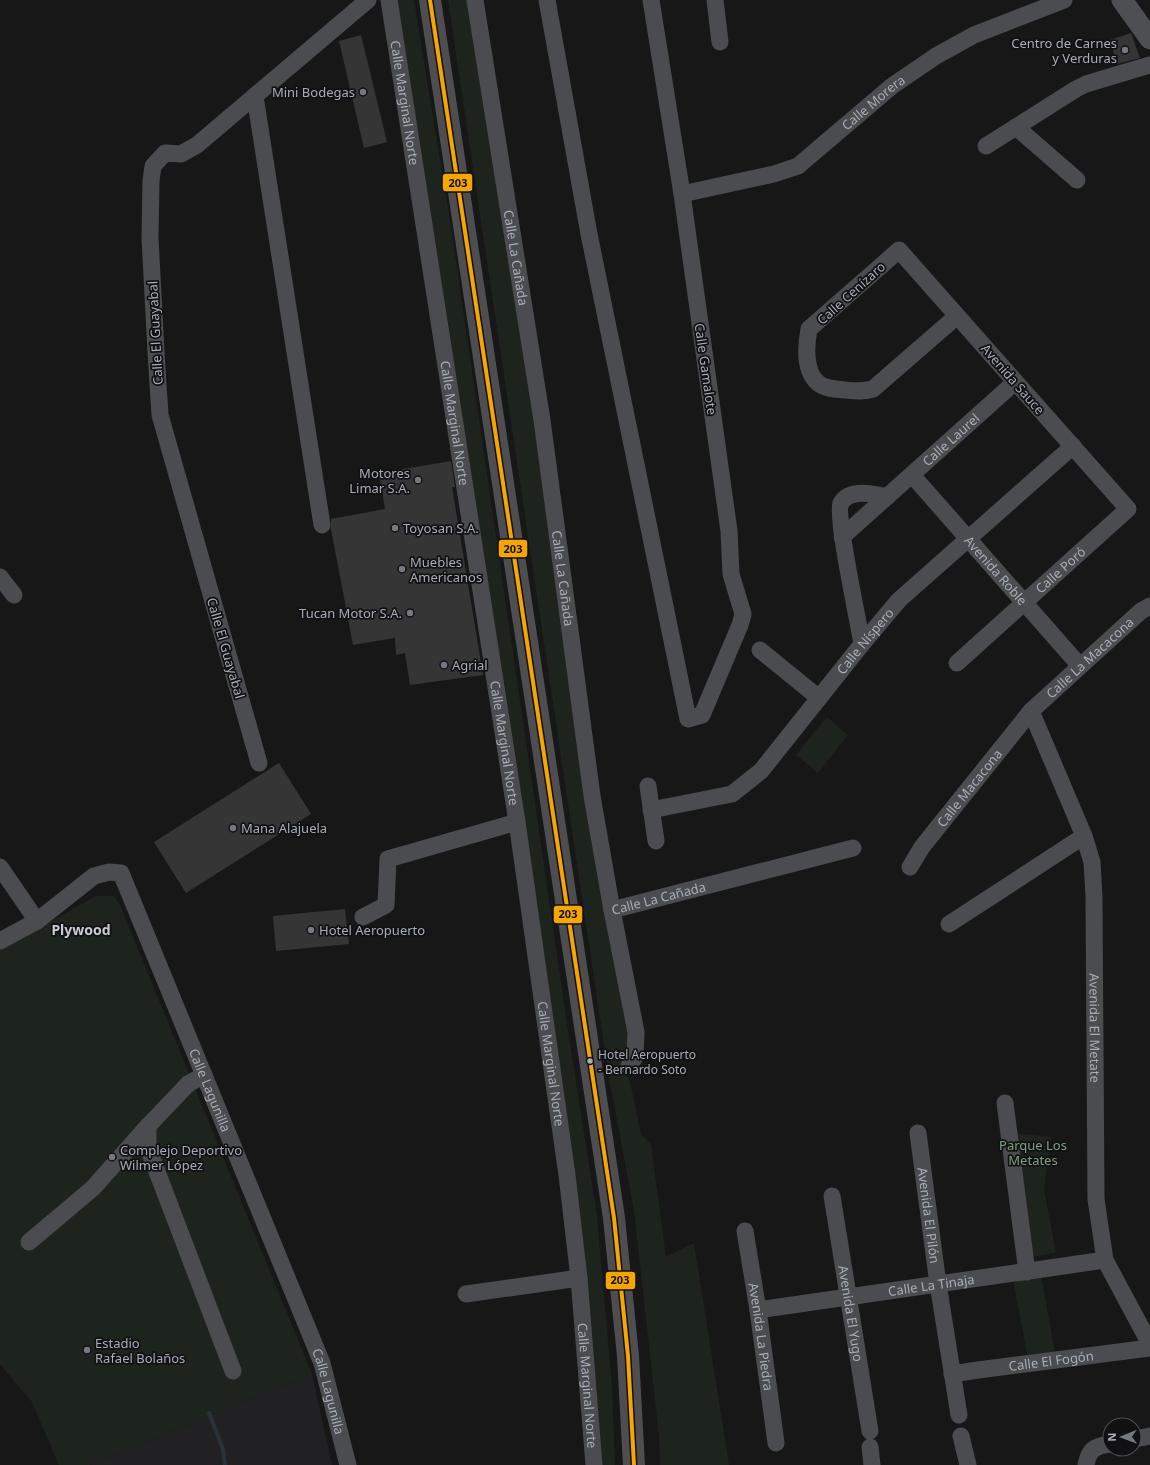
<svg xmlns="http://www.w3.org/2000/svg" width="1150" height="1465" font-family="'Noto Sans',sans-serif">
	<rect width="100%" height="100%" fill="#171717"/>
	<path fill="#212123" d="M312,1374L332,1465H90Z"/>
	<g fill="#1d241e">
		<path d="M397,0H414L451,227L569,1037L597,1216L612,1387L615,1465H600L590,1307L582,1234Z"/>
		<path d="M448,0H470L633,1036C629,1051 621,1067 630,1082L641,1134L651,1144L666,1257L694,1243L729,1465H660L659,1436L634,1211L609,1078Z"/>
		<path d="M827,717L848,735L818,773L796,755Z"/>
		<path d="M96,896H114L120,905L312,1374L90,1465H59L32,1402L0,1364V950Z"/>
		<path d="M1014,1133L1051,1137L1044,1189L1056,1253L1030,1257Z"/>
		<path d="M1041,1275L1055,1353L1028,1358L1013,1280Z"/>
	</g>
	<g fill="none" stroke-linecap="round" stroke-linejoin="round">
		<path stroke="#2a3239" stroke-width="4" d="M209,1413L223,1449L225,1465"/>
	</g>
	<g fill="#353536">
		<path d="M1131,33L1140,58L1117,64L1110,40Z"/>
		<path d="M361,35L387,142L364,148L339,41Z"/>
		<path d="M451,461L455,487H452L483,675L410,685L405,653L396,655L395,638L353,645L331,529V519L385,509L379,473Z"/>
		<path d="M279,763L311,814L186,893L154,842Z"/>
		<path d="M345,909L349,944L276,951L273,916Z"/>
	</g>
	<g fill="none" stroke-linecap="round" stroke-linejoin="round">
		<g stroke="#4b4c50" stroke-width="17">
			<path id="s1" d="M389,0L517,822L567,1175L579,1278L594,1465"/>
			<path id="s2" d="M475,0L542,420L592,796L612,910L636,1032L635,1057L629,1066"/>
			<path d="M547,0L589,234L688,719L702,715L740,625L743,614L731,574L729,531L682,194L651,0"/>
			<path d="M715,0L720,42"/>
			<path d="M255,96L322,525"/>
			<path d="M1016,127L1077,180"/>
			<path d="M986,146L1076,89L1086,84L1150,65"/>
			<path id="s3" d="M682,194L774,174L798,166L892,86L936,56L974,35L1064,0"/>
			<path id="s4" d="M912,475L1080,666"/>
			<path id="s5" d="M842,537L1015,382"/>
			<path d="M0,577L14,595"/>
			<path d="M862,644C859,624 835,514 841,503C850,488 874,494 887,497"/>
			<path d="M760,650L819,698"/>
			<path id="s6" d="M957,663L1128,509L899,250L809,329C806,345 804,371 818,383C825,389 836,389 845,390C855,391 863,392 873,389L957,316"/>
			<path id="s7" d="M1031,711L1084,836L1092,862L1094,896L1096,1199L1105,1260L1150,1344"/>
			<path d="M259,763L160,415L156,352L150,238L151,181L153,166L165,153L181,154L197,145L368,0"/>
			<path d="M648,786L656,841"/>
			<path id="s8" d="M651,810L732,794L761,771L862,644L899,600L1073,446"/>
			<path d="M0,867L37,921"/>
			<path id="s9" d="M910,867L922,847L1031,711L1141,611L1150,606"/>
			<path id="s10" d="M612,910L853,848"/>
			<path d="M363,917L386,905L388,859L517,822"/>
			<path d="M949,924L1084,836"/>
			<path id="s11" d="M0,941L37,921L94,876L109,872L121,873L322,1363L348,1465"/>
			<path d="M204,1075L188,1084L148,1126V1148L233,1371"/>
			<path d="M1005,1103L1027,1272"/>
			<path id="s12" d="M918,1133L938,1284L959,1415"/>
			<path id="s13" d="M832,1196L870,1431"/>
			<path id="s14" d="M745,1231L758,1310L776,1443"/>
			<path d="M29,1242L93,1188L148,1126"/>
			<path d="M466,1294L579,1278"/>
			<path id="s15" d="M758,1310L1105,1260"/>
			<path id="s16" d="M952,1374L978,1370L1150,1348"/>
			<path d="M961,1436L968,1465"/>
			<path d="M1134,1439L1150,1436"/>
			<path d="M870,1447L872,1465"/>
			<path d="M1086,1465C1089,1449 1095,1446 1110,1444"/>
		</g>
		<path stroke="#4d4f52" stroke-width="21" d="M1122,0L1150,39"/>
		<path stroke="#4e4e51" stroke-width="22" d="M430,0L614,1218L628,1356L634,1465"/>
		<g stroke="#111113" stroke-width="7">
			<path id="bus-1" d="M430,0L614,1218L628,1356L634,1465"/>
		</g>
		<use href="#bus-1" stroke="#f7a600" stroke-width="4"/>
	</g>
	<g fill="#757880" stroke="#111113" stroke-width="1.5">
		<circle cx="1125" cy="50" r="4"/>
		<circle cx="363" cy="92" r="4"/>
		<circle cx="418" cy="480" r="4"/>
		<circle cx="395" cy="528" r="4"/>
		<circle cx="402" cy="569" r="4"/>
		<circle cx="410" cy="613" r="4"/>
		<circle cx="444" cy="665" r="4"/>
		<circle cx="233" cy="828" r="4"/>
		<circle cx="311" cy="930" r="4"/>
		<circle cx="112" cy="1157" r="4"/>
		<circle cx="87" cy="1350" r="4"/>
	</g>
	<circle fill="#a8adb8" stroke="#111113" stroke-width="1.5" cx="590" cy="1061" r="3.5"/>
	<g text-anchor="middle" stroke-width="3.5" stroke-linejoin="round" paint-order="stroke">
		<g font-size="12" fill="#a8adb8" stroke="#111113" text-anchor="start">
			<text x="598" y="1059">Hotel Aeropuerto<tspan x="598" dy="15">- Bernardo Soto</tspan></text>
		</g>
		<g font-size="13" fill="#a8adb8" stroke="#111113" text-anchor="start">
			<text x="1117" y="48" text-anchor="end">Centro de Carnes<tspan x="1117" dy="15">y Verduras</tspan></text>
			<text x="355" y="97" text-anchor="end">Mini Bodegas</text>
			<text x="410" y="478" text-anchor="end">Motores<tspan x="410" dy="15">Limar S.A.</tspan></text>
			<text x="403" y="533">Toyosan S.A.</text>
			<text x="410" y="567">Muebles<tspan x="410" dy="15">Americanos</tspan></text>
			<text x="402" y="618" text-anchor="end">Tucan Motor S.A.</text>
			<text x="452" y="670">Agrial</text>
			<text x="241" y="833">Mana Alajuela</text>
			<text x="319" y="935">Hotel Aeropuerto</text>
			<text x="120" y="1155">Complejo Deportivo<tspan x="120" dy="15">Wilmer López</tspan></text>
			<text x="95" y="1348">Estadio<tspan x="95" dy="15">Rafael Bolaños</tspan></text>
		</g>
		<g font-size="13" fill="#a8adb8" stroke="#111113">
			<text dy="5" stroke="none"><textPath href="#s1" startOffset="104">Calle Marginal Norte</textPath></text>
			<text dy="5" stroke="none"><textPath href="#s3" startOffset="218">Calle Morera</textPath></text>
			<text dy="5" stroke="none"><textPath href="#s2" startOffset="261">Calle La Cañada</textPath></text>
			<text transform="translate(851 293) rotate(-42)" y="5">Calle Cenízaro</text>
			<text transform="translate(155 333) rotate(-93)" y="5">Calle El Guayabal</text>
			<text transform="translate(706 369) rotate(82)" y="5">Calle Gamalote</text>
			<text transform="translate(1013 379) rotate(49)" y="5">Avenida Sauce</text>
			<text dy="5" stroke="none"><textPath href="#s1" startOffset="428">Calle Marginal Norte</textPath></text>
			<text dy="5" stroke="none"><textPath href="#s5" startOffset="146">Calle Laurel</textPath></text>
			<text dy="5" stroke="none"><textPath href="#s4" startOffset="127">Avenida Roble</textPath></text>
			<text dy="5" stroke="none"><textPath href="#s6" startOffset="139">Calle Poró</textPath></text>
			<text dy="5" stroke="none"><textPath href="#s2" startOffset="585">Calle La Cañada</textPath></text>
			<text dy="5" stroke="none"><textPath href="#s8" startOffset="286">Calle Níspero</textPath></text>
			<text transform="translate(226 648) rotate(74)" y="5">Calle El Guayabal</text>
			<text dy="5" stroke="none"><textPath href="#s9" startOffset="277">Calle La Macacona</textPath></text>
			<text dy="5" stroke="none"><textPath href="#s1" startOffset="752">Calle Marginal Norte</textPath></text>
			<text dy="5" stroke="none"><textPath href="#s9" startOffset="99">Calle Macacona</textPath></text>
			<text dy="5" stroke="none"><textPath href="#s10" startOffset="48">Calle La Cañada</textPath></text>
			<text dy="5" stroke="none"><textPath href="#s7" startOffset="329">Avenida El Metate</textPath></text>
			<text dy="5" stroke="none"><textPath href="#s1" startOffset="1076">Calle Marginal Norte</textPath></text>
			<text dy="5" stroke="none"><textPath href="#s11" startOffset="377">Calle Lagunilla</textPath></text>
			<text dy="5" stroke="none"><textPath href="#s12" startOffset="83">Avenida El Pilón</textPath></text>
			<text dy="5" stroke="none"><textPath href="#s15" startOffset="175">Calle La Tinaja</textPath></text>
			<text dy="5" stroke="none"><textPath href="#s13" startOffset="119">Avenida El Yugo</textPath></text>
			<text dy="5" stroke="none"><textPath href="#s14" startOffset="107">Avenida La Piedra</textPath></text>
			<text dy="5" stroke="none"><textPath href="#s16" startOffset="100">Calle El Fogón</textPath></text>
			<text dy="5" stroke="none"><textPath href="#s1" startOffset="1400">Calle Marginal Norte</textPath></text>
			<text dy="5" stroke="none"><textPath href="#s11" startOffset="701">Calle Lagunilla</textPath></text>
		</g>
		<g font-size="13" fill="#7fa381" stroke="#111113">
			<text x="1033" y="1150">Parque Los<tspan x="1033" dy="15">Metates</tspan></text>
		</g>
		<g font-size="14" font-weight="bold" fill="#c9ccd4" stroke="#111113">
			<text x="81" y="935">Plywood</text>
		</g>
	</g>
	<g stroke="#111113" stroke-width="1.5">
		<rect x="442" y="173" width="31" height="19" rx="4" fill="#f7a600"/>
		<rect x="498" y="539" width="30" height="19" rx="4" fill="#f7a600"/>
		<rect x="553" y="905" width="30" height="19" rx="4" fill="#f7a600"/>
		<rect x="605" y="1271" width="31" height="19" rx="4" fill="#f7a600"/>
	</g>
	<g font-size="11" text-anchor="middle" font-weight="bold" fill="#111">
		<text x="458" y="187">203</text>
		<text x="513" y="553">203</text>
		<text x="568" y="918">203</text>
		<text x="620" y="1284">203</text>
	</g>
	<g transform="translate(1122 1437) rotate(269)"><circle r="19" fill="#111113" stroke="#4d4f55"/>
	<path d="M0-3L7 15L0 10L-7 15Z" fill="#757880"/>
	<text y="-6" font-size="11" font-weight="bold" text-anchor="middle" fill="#a8adb8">N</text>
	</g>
</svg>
